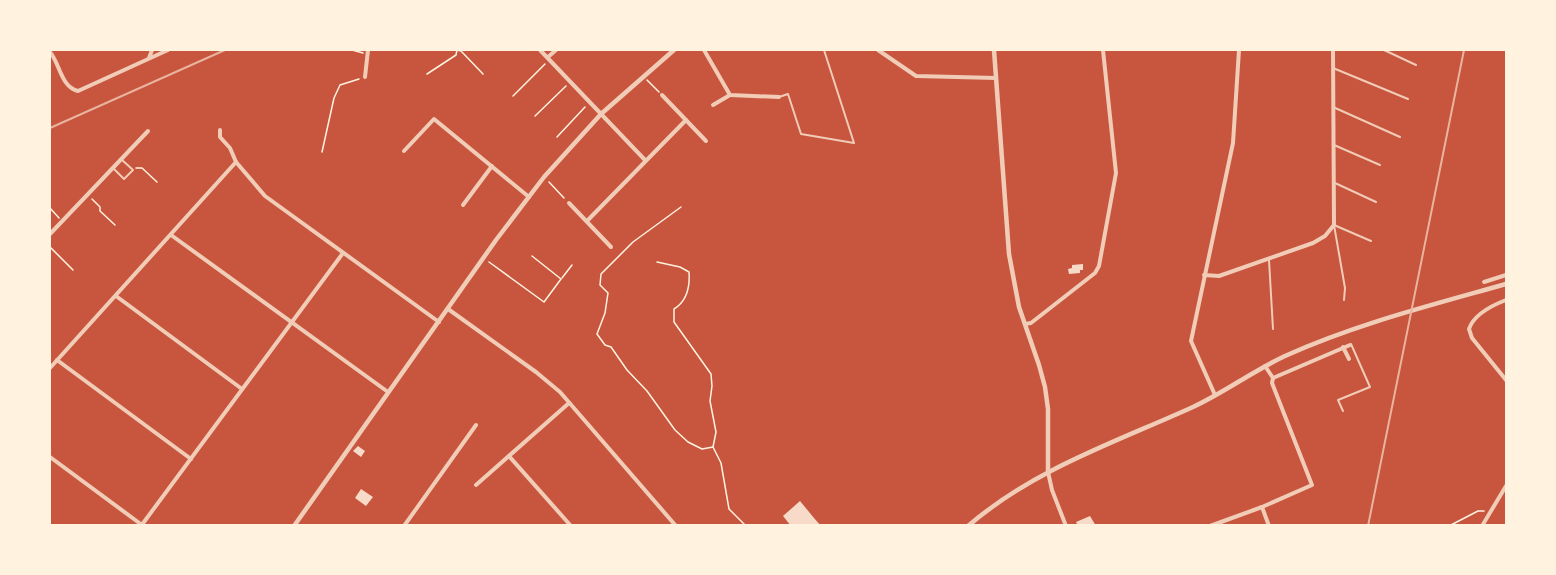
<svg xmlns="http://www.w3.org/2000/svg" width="1556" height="575" font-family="Inter,sans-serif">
	<rect width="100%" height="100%" fill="#c8553d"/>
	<g fill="#f7dbc8">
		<path d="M1083,264V270H1080V273L1069,274L1068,269L1072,268V265Z"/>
		<path d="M358,446L365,451L361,457L353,451Z"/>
		<path d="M361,489L373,497L366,506L355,498Z"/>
		<path d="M800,501L814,518L821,526H791L783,516Z"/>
		<path d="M1090,516L1096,526H1078L1076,522Z"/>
	</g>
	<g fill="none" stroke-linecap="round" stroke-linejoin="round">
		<g stroke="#fff3e0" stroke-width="1.5">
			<path d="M352,50L363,53"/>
			<path d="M617,50H618"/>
			<path d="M427,74L456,55L457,50L461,51L483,74"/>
			<path d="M647,80L659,92"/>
			<path d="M513,96L545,64"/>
			<path d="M535,116L566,86"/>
			<path d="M557,137L585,107"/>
			<path d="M322,152L334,98L340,85L359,79"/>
			<path d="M136,168H142L157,182"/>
			<path d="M549,182L564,198"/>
			<path d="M92,199L100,207V211L115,225"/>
			<path d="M681,207L633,242L601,274L600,285L608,293L605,313L597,334L605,345L611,347L627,370L647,391L675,430L688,442L702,449L713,447"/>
			<path d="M50,208L59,218"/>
			<path d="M50,247L73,270"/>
			<path d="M489,262L544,302L561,279L532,256"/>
			<path d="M657,262L680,267L689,272C690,286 687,301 674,309V322L711,374L712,386L710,401L716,432L713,447L721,463L729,509L746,526"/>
			<path d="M562,278L572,265"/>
			<path d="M1449,526L1478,511H1484"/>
		</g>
		<g stroke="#f1ccb7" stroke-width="2">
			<path d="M1384,50L1416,65"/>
			<path d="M1333,68L1408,99"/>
			<path d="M779,97L788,94L801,134L854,143L824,50"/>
			<path d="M1333,107L1400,137"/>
			<path d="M1334,145L1380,165"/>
			<path d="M114,169L124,179L133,170L121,159"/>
			<path d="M1335,183L1376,202"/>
			<path d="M1334,225L1345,288L1344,300"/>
			<path d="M1334,225L1371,241"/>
			<path d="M1269,260L1273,329"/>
			<path d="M1343,411L1338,400L1370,387L1351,344"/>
		</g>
		<g stroke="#f1ccb7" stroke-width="4">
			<path d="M540,50L645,160"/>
			<path d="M704,50L730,95L779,97"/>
			<path d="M878,50L916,76L996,78"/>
			<path d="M50,52C60,64 61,87 78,91L168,50"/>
			<path d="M548,57L556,50"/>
			<path d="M149,58L152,50"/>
			<path d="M365,77L368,50"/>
			<path d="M662,95L706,141"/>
			<path d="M713,105L730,95"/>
			<path d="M220,130V137L230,148L236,162L265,196L439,322"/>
			<path d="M404,151L434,119L529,197"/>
			<path d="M569,203L611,247"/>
			<path d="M463,205L492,166"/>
			<path d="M587,221L686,120"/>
			<path d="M50,234L148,131"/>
			<path d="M171,235L388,392"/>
			<path d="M1204,275L1219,276L1313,243L1325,236L1334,225L1333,50"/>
			<path d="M1484,282L1506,275"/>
			<path d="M116,296L242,389"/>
			<path d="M1506,300C1493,305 1474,314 1469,329L1472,338L1506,380"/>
			<path d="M448,309L536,372L560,392L676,526"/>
			<path d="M1025,324L1031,323L1095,273L1099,266L1116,173L1103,50"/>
			<path d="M1343,347L1349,359"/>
			<path d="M57,360L191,459"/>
			<path d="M1265,366L1273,378"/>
			<path d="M50,368L236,162"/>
			<path d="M1273,378L1350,345"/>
			<path d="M1215,395L1191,341L1233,143L1239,50"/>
			<path d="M509,456L571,526"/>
			<path d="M50,457L142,525"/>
			<path d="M1048,472L1052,490L1066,526"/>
			<path d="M476,485L569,403"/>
			<path d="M1262,507L1269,526"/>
			<path d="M141,526L343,253"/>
			<path d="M404,526L476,425"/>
			<path d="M1210,526L1262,507L1312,485L1272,383L1273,378"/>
			<path d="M1482,526L1506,486"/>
		</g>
		<g stroke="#f1ccb7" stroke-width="4.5">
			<path d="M994,50L1009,254L1019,307L1039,365L1045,387L1048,409V471"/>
			<path d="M294,526L496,240L544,177L601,114L674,50"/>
			<path d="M968,526C1034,469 1116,442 1193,407C1225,392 1253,371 1285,356C1356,324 1432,305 1506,284"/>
		</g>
		<g stroke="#e9b49f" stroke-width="2">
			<path d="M50,128L225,50"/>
			<path d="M1368,526L1464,50"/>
		</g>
	</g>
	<rect width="1556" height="575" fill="none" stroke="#fff3e0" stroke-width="102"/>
</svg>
